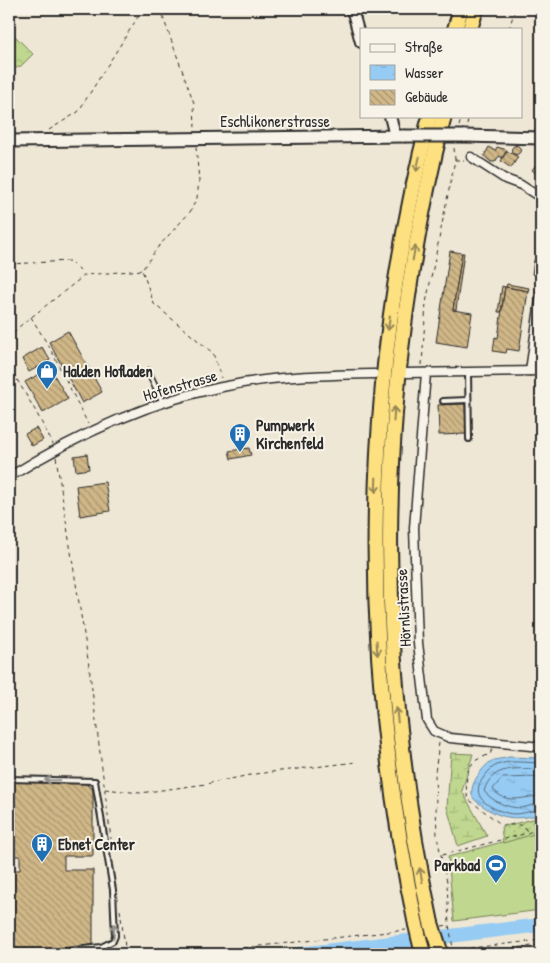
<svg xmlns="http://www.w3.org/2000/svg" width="550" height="963" font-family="'Patrick Hand',sans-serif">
	<defs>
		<pattern id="forest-crowns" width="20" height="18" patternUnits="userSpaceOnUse" patternTransform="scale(1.25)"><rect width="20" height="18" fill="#bfd78e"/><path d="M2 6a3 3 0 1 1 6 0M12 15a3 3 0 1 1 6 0" fill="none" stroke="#a4b97b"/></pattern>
		<pattern id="wetland-marsh" width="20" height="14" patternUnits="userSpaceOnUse" patternTransform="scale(1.25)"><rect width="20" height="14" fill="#bfd78e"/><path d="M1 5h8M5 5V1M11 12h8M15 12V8" fill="none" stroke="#a4b97b"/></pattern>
		<pattern id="park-dots" width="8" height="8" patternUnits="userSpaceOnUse" patternTransform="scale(1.25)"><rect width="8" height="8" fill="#bfd78e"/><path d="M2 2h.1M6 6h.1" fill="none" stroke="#a4b97b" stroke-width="1.8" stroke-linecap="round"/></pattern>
		<pattern id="water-ripples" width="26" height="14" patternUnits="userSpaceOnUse" patternTransform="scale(1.25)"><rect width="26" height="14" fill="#96cbf4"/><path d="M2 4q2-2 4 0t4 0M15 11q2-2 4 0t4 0" fill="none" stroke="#81aed1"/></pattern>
		<pattern id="building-back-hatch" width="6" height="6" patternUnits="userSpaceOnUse" patternTransform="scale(1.25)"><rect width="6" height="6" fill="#d0b787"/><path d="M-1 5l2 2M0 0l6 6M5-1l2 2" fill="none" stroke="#a9956f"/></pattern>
	</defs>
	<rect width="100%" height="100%" fill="#efe7d5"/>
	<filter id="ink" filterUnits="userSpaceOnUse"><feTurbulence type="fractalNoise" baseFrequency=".02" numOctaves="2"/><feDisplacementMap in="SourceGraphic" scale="10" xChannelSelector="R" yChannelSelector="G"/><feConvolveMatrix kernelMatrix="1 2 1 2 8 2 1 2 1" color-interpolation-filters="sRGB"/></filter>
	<g filter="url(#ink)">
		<path fill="#bfd78e" stroke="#75815c" d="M541,831V910L454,921L448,857Z"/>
		<path fill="url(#forest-crowns)" stroke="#75815c" d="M9,30L33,54L21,66L9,71Z"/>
		<path fill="url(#wetland-marsh)" stroke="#75815c" d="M451,753L473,754L462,791L487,836L458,846L447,807Z"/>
		<path fill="url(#park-dots)" stroke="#75815c" d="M541,817V832L503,843L501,827Z"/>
		<path fill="url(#water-ripples)" stroke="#6b8ba4" d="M509,757L541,758V814C519,820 502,820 483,806C480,804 475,801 474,799C466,788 482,768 490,762C494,759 503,759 509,757Z"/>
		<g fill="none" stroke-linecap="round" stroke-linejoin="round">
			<g stroke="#566b7b" stroke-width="1">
				<path d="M541,763C527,763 508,759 495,766C491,768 487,773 484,777C468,796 489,808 507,813C519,816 529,811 541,809"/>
				<path d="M541,769C518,769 492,764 484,791C492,801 507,808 521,808C528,807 534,804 541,803"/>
				<path d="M541,777L502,778L493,789C506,806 524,796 541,796"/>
			</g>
			<path stroke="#96cbf4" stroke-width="14" d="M299,954L541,925"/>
		</g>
		<g fill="url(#building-back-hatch)" stroke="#2b2b2b">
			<circle cx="516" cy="150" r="4.5"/>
			<path d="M489,147L495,151L497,147L507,150L502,158L499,156L495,162H491L484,156Z"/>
			<path d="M507,151L518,157L511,168L501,161Z"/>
			<path d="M541,158V175L539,176L532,170Z"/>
			<path d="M450,251L462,253L453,310L472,313L467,347L436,342Z"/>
			<path d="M462,253H464L456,310H453Z"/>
			<path d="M534,260L541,261V276L532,274Z"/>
			<path d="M507,284L529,288L528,291L506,287Z"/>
			<path d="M502,286L505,287L501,312H498Z"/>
			<path d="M505,287L528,291L519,351L507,349L506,353L493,351L495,337L498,338Z"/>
			<path d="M68,331L102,392L82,403L49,342Z"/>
			<path d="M42,347L50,360L29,372L22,359Z"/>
			<rect x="538" y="347" width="3" height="12"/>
			<path d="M50,368L68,399L43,413L25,382Z"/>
			<path d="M465,404L466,434L439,435L438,405Z"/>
			<path d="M36,428L43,440L32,446L25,434Z"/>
			<path d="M249,448L251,455L231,459L229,451Z"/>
			<path d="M87,454L89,469L76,471L74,456Z"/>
			<path d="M105,482L110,511L80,516L76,486Z"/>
			<path d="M9,782H83L93,789V856H64V870H93V945L9,954V870H20V856H9Z"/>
		</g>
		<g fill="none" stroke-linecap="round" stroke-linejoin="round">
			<g stroke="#2b2b2b" stroke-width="8">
				<g id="service">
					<path d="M148,371L163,403"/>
					<path d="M468,372L469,439"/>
					<path d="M443,401L468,400"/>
					<path d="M9,779L95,781L113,890L115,936L113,941L101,947L42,954"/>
				</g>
			</g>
			<g stroke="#2b2b2b" stroke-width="11">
				<g id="minor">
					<path d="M471,157L505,179L521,185L541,198"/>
					<path d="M530,371L541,293"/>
					<path d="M407,373L541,371"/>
					<path d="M426,373L414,528L418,643L427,720L434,731L450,738L541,747"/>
					<path d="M9,477C75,436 146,402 222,387C272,376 324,375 374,374"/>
				</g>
			</g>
			<g stroke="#2b2b2b" stroke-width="14">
				<g id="tertiary">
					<path d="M352,9L361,42"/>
					<path d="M390,116L395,136"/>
				</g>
			</g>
			<g stroke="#2b2b2b" stroke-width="15">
				<g id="secondary">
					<path d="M464,136L541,138"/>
					<path d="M9,141L404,136"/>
				</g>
			</g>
			<g stroke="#2b2b2b" stroke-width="18">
				<g id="motorway">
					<path d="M455,29L461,9"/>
					<path d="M470,29L476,9"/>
					<path d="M431,923C373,655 376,382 444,116"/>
					<path d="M416,925C359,657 361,382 430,116"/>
				</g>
			</g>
			<g stroke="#2b2b2b" stroke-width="1" stroke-dasharray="4 4" stroke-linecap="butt">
				<path d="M160,9L194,103L195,129"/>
				<path d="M509,29L515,9"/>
				<path d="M467,125L469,116"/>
				<path d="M459,126L462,116"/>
				<path d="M49,130L78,112L143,9"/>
				<path d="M196,147L199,181L197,198L190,212L158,247L142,270L154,304L213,353L221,378"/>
				<path d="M455,160H464"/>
				<path d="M9,264L70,261L84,275"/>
				<path d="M31,317L51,350L88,424"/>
				<path d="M9,339L20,326L85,275L142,270"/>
				<path d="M422,365L426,303L455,160L454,147"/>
				<path d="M9,366L35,410L53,444"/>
				<path d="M9,382L14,379"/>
				<path d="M56,457L89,666L111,839"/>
				<path d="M439,743L435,773L437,837L447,882L449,925L454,954"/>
				<path d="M492,750L490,754C486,756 479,758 475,761C465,769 465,788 468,799L502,825H523L528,833"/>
				<path d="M105,789L140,793L206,784L255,774L357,762"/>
				<path d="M442,855L528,833L541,826"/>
				<path d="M120,910L126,954"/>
				<path d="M442,926L449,925"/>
				<path d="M454,950L541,940"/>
				<path d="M188,954L406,930"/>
				<path d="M464,954L541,945"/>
			</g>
			<use href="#service" stroke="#f7f3e8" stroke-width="4"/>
			<use href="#minor" stroke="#f7f3e8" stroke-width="8"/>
			<use href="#tertiary" stroke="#f7f3e8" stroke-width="10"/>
			<use href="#secondary" stroke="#f7f3e8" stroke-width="11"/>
			<use href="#motorway" stroke="#fde080" stroke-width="14"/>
			<g stroke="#2b2b2b" stroke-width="15" stroke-linecap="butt">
				<path id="secondary-bridge" d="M404,136H464"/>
			</g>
			<g stroke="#2b2b2b" stroke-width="18" stroke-linecap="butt">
				<g id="motorway-bridge">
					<path d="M431,923L441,954"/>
					<path d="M416,925L423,954"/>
				</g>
			</g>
			<use href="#secondary-bridge" stroke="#f7f3e8" stroke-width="11"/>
			<use href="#motorway-bridge" stroke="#fde080" stroke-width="14"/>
		</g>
		<defs><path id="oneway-shaft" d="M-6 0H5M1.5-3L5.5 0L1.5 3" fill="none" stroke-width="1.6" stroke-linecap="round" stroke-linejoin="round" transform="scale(1.25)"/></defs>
		<g stroke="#948656">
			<use href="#oneway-shaft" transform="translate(418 164) rotate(103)"/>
			<use href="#oneway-shaft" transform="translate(414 253) rotate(-80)"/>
			<use href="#oneway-shaft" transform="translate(389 323) rotate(97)"/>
			<use href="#oneway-shaft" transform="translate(394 414) rotate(-86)"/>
			<use href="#oneway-shaft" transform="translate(376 485) rotate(92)"/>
			<use href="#oneway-shaft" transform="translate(377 648) rotate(86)"/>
			<use href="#oneway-shaft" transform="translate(397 715) rotate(-96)"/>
			<use href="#oneway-shaft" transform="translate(421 875) rotate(-101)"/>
		</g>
		<g stroke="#918f8a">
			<use href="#oneway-shaft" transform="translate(52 780) rotate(-179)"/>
			<use href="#oneway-shaft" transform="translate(114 931) rotate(-87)"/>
		</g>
	</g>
	<defs>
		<g id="shop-pin" transform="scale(1.125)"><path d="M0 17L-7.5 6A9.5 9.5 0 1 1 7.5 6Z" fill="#1f6fb2" stroke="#f7f3e8"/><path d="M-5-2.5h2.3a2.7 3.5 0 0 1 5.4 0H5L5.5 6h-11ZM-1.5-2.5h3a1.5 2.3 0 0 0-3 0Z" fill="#fff"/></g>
		<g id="building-pin" transform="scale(1.125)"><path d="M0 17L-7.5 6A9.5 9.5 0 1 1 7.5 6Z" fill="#1f6fb2" stroke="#f7f3e8"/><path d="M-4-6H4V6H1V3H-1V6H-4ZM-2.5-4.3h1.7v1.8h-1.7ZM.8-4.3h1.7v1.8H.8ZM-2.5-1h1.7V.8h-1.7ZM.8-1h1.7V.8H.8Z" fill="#fff"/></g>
		<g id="stadium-pin" transform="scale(1.125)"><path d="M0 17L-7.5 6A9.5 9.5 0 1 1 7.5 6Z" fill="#1f6fb2" stroke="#f7f3e8"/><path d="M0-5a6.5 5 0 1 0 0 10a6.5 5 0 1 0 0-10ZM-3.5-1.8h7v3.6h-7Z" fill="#fff"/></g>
	</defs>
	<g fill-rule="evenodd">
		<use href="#shop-pin" x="47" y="371"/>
		<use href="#building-pin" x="240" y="434"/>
		<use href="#building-pin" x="42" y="844"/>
		<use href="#stadium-pin" x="496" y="865"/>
	</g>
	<g text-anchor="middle" stroke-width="4" stroke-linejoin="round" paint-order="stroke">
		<g font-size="16" fill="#2b2b2b" stroke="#f7f3e8">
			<text x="275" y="127">Eschlikonerstrasse</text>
			<text transform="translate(180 385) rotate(-16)" y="6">Hofenstrasse</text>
			<text transform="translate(403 608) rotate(-93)" y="6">Hörnlistrasse</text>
		</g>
		<g font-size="16" font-weight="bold" fill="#2b2b2b" stroke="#f7f3e8" text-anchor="start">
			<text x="63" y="377">Halden Hofladen</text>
			<text x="256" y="431">Pumpwerk<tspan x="256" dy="18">Kirchenfeld</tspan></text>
			<text x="58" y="850">Ebnet Center</text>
			<text x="480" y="871" text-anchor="end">Parkbad</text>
		</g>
	</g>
	<rect width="550" height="963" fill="none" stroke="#f7f3e8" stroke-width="30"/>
	<rect x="15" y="15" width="520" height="933" fill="none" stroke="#2b2b2b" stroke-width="2" filter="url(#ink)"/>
	<rect x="360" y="28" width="162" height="90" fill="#f7f3e8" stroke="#a5a39c"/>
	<rect x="370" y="44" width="25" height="8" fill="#f7f3e8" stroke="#a5a39c"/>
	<text x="405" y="52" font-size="15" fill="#2b2b2b">Straße</text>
	<rect x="370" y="65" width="25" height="15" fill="url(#water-ripples)" stroke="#a5a39c"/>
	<text x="405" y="78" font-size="15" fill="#2b2b2b">Wasser</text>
	<rect x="370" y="90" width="25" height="15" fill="url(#building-back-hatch)" stroke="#a5a39c"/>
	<text x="405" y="102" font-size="15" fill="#2b2b2b">Gebäude</text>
</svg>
